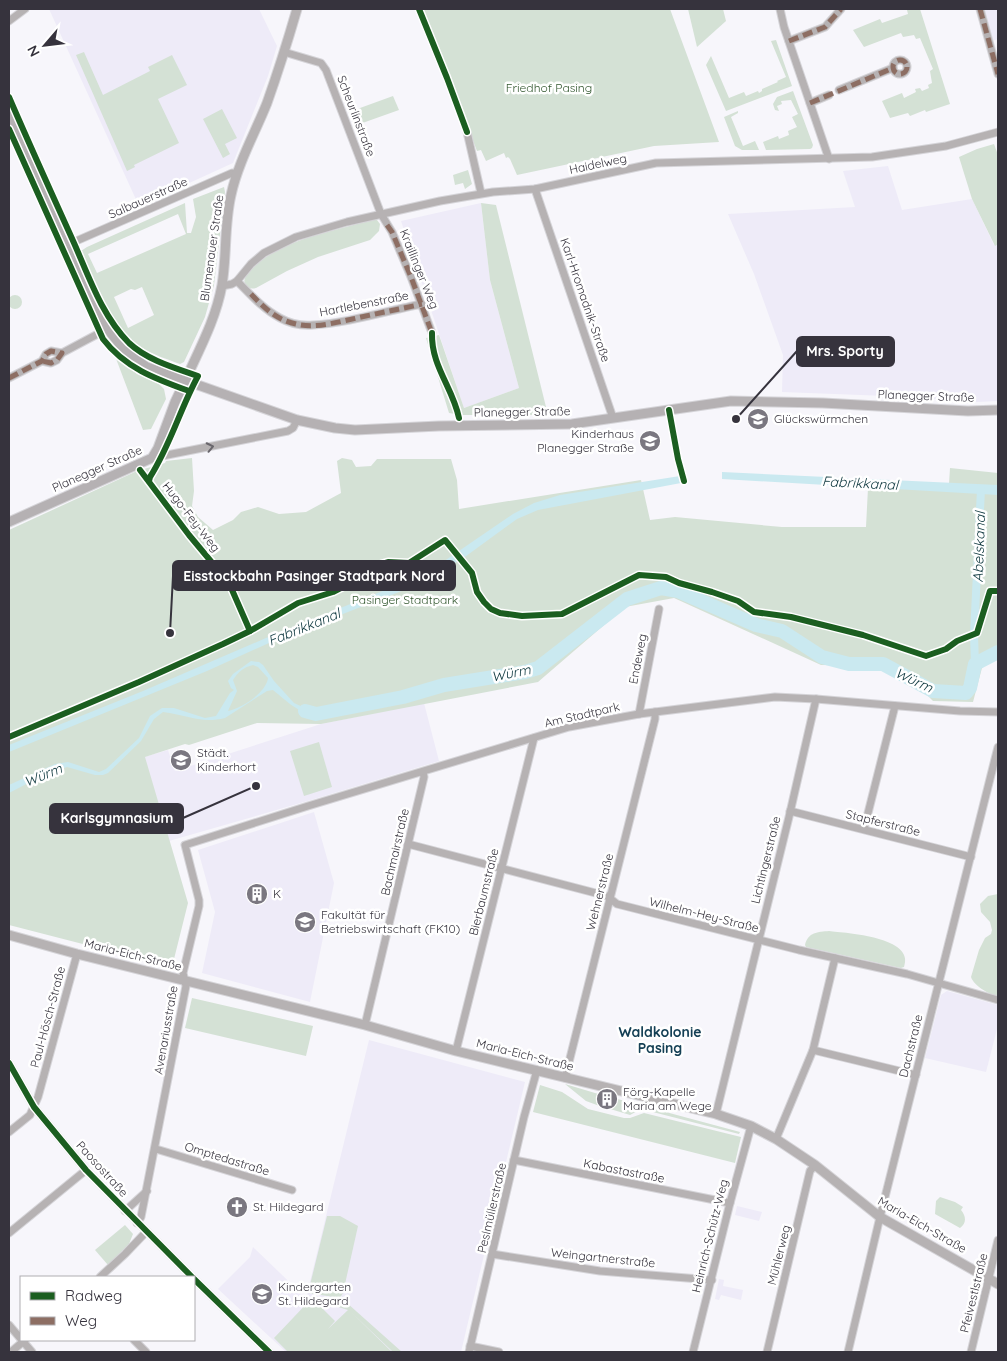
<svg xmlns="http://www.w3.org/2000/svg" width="1007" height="1361" font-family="Quicksand,sans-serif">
	<rect width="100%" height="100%" fill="#f7f6fb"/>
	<g fill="#eeebf8">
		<path d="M49,9H259L277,46L268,76L233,163L139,206Z"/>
		<path d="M983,9H998V39L992,41Z"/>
		<path d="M888,166L902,210L972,199L994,245L998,244V401L977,402L887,396L782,392L783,355L754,274L728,214L855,207L843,171Z"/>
		<path d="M481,203L490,280L519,388L464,408L401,221Z"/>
		<path d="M424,703L439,761L311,800L169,841L144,757L168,750L175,771L321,724Z"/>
		<path d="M314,812L334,883L310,1002L202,973L215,912L198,850Z"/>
		<path d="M947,991L998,1005V1025L986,1072L925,1058L941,995Z"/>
		<path d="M369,1040L525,1082L461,1352H286L218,1289L250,1257L253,1247L306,1298Z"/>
		<path d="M737,1206L762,1212L759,1221L735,1215Z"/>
		<path d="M719,1279L724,1280L723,1286L743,1290L741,1300L721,1295L719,1300L715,1299Z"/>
	</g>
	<g fill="#d4e1d5" fill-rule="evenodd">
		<path d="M422,9H670L719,142L654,146L517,175L510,159L508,157L506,158L504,153L486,161L481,150L477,151Z"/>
		<path d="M688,9H723L726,21L697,47Z"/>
		<path d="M910,9H920L950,104L926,112L925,110L910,116L908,113L890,118L882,101L902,93L904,98L916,92L915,89L920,88L922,91L929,88L928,85L932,83L930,71L933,69L920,38L916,39L914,35L903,37L901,33L864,47L853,30L880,19L882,23L908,14L907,10Z"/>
		<path d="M776,40L792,86L726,111L706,65L711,56L729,98L744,92L746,96L758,91L759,93L762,91V89L778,82L777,81L786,77L771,41Z"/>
		<path d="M84,52L103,95L150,71L148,67L172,55L187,85L158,99L179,143L134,165L135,167L127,171L76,55Z"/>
		<path d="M793,91L813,145L812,148L810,149L766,150L763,142L778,136L779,139L789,135L788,131L797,127L792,117L798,114L791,100L781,101L782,104L777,106L779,111L775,110L773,104L777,97Z"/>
		<path d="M393,96L399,110L354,126L349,112Z"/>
		<path d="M222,109L237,138L225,144L230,154L223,158L203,119Z"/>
		<path d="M738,111V113L731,117L743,146L755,141L759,150H742L735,146L724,117Z"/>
		<path d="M994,144L998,155V244L995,246L972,199L959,157L977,149Z"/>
		<path d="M468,170L472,184L465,189L463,183L455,185L453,175Z"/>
		<path d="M224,187L225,192L214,285L205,317L184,362L180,364C167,359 153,355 141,347C115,331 90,279 81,251L87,247L185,203L187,233H191L196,217L193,199ZM178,214L186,234L97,273L88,254ZM142,287L154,315L128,328L114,297L131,289L135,290Z"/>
		<path d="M481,203L496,205L548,415H462L449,413L426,338L439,335L464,408L519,388L490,280Z"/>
		<path d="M372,220H377L380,224L379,231L370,240L318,257L287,271L256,288C252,289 249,289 246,285C242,280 246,276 249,272C268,250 299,240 327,232C342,228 357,224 372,220Z"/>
		<circle cx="15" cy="302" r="7"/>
		<path d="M115,356L137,374L159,384L164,389L166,399L151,429L143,430Z"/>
		<path d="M192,458L194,491L192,506L198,517L213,530L233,520L241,512L258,507L279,514L306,512L341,493L337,461L342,458L352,460L356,467L371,466L377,459H451L457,480L459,509L641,480L650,520L675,517L782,527H866L868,488H871L870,480L949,484L950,468L998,473V658L989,659L982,668L973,702L933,701L898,666L821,665L674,598L625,607L538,682L321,724L257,723L189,745L185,744L145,757L188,903L172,967L9,925V530L137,471L165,463L166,461Z"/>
		<path d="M319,742L332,787L304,796L290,751Z"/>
		<path d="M998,894V997C989,994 974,986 971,977L979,950L985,938L991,934L992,930L990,922L981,912L980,904L988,896Z"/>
		<path d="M829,931C846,933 916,937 904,967L901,968L806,947L805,945C808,932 818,932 829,931Z"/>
		<path d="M192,998L313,1026L306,1056L185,1028Z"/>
		<path d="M565,1084L605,1096L604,1100L607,1101L605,1108L586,1101Z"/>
		<path d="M540,1085L562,1092L588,1109L624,1118H630L644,1113L741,1137L735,1163L533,1112Z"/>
		<path d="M610,1097L740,1132L739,1134L641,1109L630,1115L607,1108Z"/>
		<path d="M940,1197L955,1202L963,1207L961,1210C966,1216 967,1223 960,1228L935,1214L936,1201Z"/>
		<path d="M327,1216H340L358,1226L343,1293L340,1298L308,1293Z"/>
		<path d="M125,1225L133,1234L129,1244L108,1265L95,1250Z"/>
		<path d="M312,1298L317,1303C328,1300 336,1300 347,1303L402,1352H393L351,1312L392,1352H288L274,1338ZM335,1306L348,1310L328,1329L335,1321L322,1308Z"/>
	</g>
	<g fill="#cae9f0" fill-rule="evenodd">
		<path d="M722,472L998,485V495L722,479Z"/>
		<path d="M680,476L681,483L538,510L517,519L462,559L404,590L269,643L207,671L9,752V745L143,691L266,638L400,584L437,566L513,514L534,503L560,495Z"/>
		<path d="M251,661L259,662L263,665L274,681L294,703L309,710L321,711L322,715C302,717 288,702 273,690L267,691L225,718C201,724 187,715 163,712L154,719L141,741L108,773L103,775H95L67,767L36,779L9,793V785L55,764L68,762L99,772L106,769L139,738L150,716L162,708H174L205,718L216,716L230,693L234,690L231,688L228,681L233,674ZM253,665L258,667L268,678C266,693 242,708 228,711L237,691L233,680C238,672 244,667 253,665Z"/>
	</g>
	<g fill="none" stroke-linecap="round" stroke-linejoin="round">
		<path stroke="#cae9f0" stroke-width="8" d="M975,664L974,635L981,489"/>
		<path stroke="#cae9f0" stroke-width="14" d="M305,711L316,714L403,697L444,685L525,672L538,668L627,599L661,588L678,591L756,625L782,631L822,657L849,664H883L933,691L966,693L970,688L975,664L998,652"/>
		<g stroke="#d5d4d8" stroke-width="9">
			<g id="minor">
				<path d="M780,9L784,27L829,159"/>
				<path d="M980,9L998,74"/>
				<path d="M9,21L25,9"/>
				<path d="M789,41L825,27L841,9"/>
				<path d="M284,52L321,63L326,70L381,214L392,232L411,277L432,333"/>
				<circle cx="900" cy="67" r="7"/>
				<path d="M839,90L893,68"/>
				<path d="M810,103L829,95"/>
				<path d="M467,132L481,193"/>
				<path d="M535,189L613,418"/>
				<path d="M67,245L232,173L237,174"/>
				<path d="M237,281C250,294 263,309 280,318C289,323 302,326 313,325C349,323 386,311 422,304"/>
				<path d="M222,286L232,284L237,281L251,264L264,253L296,237L347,222L440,201L493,192L535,189L656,163L872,157L946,146L998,132"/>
				<path d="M42,361L51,363L57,360L62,353L107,329"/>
				<path d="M9,378L42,361L46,354L51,351L62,353"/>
				<path d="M152,458L288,431L293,428L297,420"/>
				<path d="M639,714L659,609"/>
				<path d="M790,811L971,857"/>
				<path d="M864,829L895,706"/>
				<path d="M408,844L607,896L617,904L799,950L907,974L998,1000"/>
				<path d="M365,1025L424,777L423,772"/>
				<path d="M813,1050L916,1075"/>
				<path d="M456,1051L534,738"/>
				<path d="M9,1063L34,1107L86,1170L192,1277"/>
				<path d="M565,1078L655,719V712"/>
				<path d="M716,1114L789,817L816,699"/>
				<path d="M9,1132L30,1115L38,1097L77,954"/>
				<path d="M776,1139L813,1050L835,958"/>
				<path d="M156,1149L292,1190"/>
				<path d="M514,1160L730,1203"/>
				<path d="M125,1211L147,1191"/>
				<path d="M137,1223L141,1217L186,986L183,973L199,906V900L185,845L308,806L569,727L639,714L775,697L816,699L960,711L998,712"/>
				<path d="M9,1233L86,1170"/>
				<path d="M492,1254L600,1271L712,1280"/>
				<path d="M100,1277L125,1254L146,1232"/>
				<path d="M194,1279L269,1352"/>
				<path d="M9,1325L32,1352"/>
				<path d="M134,1340L146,1352"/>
				<path d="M470,1346L499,1352"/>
				<path d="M11,1352L25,1340"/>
				<path d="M469,1352L524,1117L537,1070"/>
				<path d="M693,1352L730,1203L751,1126"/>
				<path d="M767,1352L810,1171L815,1165"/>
				<path d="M848,1352L880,1217L998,747"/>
				<path d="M971,1352L998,1240"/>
			</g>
		</g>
		<g stroke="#d5d4d8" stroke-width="11">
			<g id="tertiary">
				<path d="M185,381C199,350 216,319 222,285C227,255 224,225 231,195C238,163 255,133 267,103C278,72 288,40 297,9"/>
				<path d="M9,935L77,954L365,1025L456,1051L716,1114L751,1126L776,1139L815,1165L880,1217L998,1284"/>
			</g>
		</g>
		<g stroke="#d5d4d8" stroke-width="11">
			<g id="secondary">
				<path d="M9,114L88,294C103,324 118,349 147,367L297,420L335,428L355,430L439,426L572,424L731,401L823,403L968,411L998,410"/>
				<path d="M9,522L152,458L158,448L175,402L185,381"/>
			</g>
		</g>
		<use href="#minor" stroke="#b6b2b3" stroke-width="7"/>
		<use href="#tertiary" stroke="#b6b2b3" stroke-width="9"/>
		<use href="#secondary" stroke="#b5b1b3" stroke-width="9"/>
		<g stroke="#8d6e63" stroke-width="5" stroke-dasharray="10 5" stroke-linecap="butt">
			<path d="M980,9L998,74"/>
			<path d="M789,41L825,27L841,9"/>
			<circle cx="900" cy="67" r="7"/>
			<path d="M810,103L893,68"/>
			<path d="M387,225L392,232L411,277L432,333V338"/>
			<path d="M251,294C264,308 277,320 296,324C315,329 338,322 357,318C379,313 400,309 422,304"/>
			<path d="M9,378L42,361L46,354L51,351L62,353L57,360L51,363L42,361"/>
		</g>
		<g stroke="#fff" stroke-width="9">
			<g id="cycleway">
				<path d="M419,9L447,78L467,132"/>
				<path d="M9,97C30,146 52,194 74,243C89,277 102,316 129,343C147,360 175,368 198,376C180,409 170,446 150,477L149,481"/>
				<path d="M9,129L103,339C125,368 156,379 189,391"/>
				<path d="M432,333C431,366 453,388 459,418"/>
				<path d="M669,410L678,459L684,481"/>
				<path d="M140,470L189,535L229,583L250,631"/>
				<path d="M9,737L139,682L223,644L250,631L298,603L333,592L362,577L378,565L388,562L409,563L445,540L472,573L477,592L484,602L491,609L500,613L522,616L562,614L639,575L666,577L679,583L712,592L738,601L754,612L791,617L863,635L926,656L946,649L957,641L977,633L990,591H998"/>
				<path d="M9,1063L34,1107L86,1170L192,1277"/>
				<path d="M194,1279L269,1352"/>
			</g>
		</g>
		<use href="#cycleway" stroke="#1b5e20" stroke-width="6"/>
	</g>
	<defs><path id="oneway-chevron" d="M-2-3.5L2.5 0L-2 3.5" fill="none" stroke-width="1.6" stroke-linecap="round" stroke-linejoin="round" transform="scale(1.25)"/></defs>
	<use stroke="#69666c" href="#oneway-chevron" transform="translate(210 447) rotate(-12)"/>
	<defs>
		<g id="school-disc" transform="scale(1.125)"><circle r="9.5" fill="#7a7780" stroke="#fff"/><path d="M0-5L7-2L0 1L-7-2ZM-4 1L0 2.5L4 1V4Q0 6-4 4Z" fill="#fff"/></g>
		<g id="building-disc" transform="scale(1.125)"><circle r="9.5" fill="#7a7780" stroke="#fff"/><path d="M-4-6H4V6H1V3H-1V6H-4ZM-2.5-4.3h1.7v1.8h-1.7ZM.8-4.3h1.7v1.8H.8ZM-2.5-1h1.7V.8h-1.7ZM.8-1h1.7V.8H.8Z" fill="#fff"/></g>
		<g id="university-disc" transform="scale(1.125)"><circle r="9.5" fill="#7a7780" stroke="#fff"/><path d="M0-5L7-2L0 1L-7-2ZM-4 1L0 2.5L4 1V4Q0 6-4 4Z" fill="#fff"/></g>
		<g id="church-disc" transform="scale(1.125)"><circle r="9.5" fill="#7a7780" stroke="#fff"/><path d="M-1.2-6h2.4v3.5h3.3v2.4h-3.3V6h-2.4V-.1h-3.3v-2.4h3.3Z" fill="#fff"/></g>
	</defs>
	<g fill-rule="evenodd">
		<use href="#school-disc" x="758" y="419"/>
		<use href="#school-disc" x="650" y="441"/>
		<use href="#school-disc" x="181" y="760"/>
		<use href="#building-disc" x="257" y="894"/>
		<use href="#university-disc" x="305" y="922"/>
		<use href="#building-disc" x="607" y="1099"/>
		<use href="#church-disc" x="237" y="1207"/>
		<use href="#school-disc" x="262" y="1294"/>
	</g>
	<g text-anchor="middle" stroke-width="5" stroke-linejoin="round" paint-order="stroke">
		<g font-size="12" fill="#30552d" stroke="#fff">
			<text x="549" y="92">Friedhof Pasing</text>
			<text x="405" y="604">Pasinger Stadtpark</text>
		</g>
		<g font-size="12" fill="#36333d" stroke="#fff">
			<text transform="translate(356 116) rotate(69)" y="4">Scheurlinstraße</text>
			<text transform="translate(598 164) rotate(-12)" y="4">Haidelweg</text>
			<text transform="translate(148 198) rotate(-24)" y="4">Salbauerstraße</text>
			<text transform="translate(212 248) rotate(-82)" y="4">Blumenauer Straße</text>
			<text transform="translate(419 269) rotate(68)" y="4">Kraillinger Weg</text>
			<text transform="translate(585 300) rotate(71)" y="4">Karl-Hromadnik-Straße</text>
			<text transform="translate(364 304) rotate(-11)" y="4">Hartlebenstraße</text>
			<text transform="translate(926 396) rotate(2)" y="4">Planegger Straße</text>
			<text transform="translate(522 412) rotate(-1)" y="4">Planegger Straße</text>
			<text transform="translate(97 469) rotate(-24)" y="4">Planegger Straße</text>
			<text transform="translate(191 517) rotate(52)" y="4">Hugo-Fey-Weg</text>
			<text transform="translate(638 659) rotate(-79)" y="4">Endeweg</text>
			<text transform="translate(582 715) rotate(-13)" y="4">Am Stadtpark</text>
			<text transform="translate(883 823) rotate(14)" y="4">Stapferstraße</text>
			<text transform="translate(395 852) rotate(-77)" y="4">Bachmairstraße</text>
			<text transform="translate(766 860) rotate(-76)" y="4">Lichtingerstraße</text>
			<text transform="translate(484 892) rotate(-76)" y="4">Bierbaumstraße</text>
			<text transform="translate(600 892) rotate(-76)" y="4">Wehnerstraße</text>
			<text transform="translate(704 915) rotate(14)" y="4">Wilhelm-Hey-Straße</text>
			<text transform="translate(133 955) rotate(14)" y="4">Maria-Eich-Straße</text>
			<text transform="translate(48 1017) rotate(-75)" y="4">Paul-Hösch-Straße</text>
			<text transform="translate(166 1030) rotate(-80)" y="4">Avenariusstraße</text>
			<text transform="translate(911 1046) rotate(-76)" y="4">Dachstraße</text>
			<text transform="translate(525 1055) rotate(14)" y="4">Maria-Eich-Straße</text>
			<text transform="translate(227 1159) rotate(17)" y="4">Omptedastraße</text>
			<text transform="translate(102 1169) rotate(48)" y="4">Paosostraße</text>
			<text transform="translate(624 1171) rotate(11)" y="4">Kabastastraße</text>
			<text transform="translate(492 1208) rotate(-77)" y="4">Peslmüllerstraße</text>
			<text transform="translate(922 1225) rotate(30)" y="4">Maria-Eich-Straße</text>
			<text transform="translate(710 1236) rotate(-76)" y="4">Heinrich-Schütz-Weg</text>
			<text transform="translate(779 1255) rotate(-76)" y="4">Mühlerweg</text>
			<text transform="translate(603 1258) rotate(6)" y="4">Weingartnerstraße</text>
			<text transform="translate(974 1293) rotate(-76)" y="4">Pfeivestlstraße</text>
		</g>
		<g font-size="12" fill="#36333d" stroke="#fff" text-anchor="start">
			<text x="774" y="423">Glückswürmchen</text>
			<text x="634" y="438" text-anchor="end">Kinderhaus<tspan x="634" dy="14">Planegger Straße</tspan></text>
			<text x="197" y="757">Städt.<tspan x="197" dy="14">Kinderhort</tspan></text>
			<text x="273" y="898">K</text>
			<text x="321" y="919">Fakultät für<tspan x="321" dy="14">Betriebswirtschaft (FK10)</tspan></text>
			<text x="623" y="1096">Förg-Kapelle<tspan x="623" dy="14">Maria am Wege</tspan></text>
			<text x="253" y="1211">St. Hildegard</text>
			<text x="278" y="1291">Kindergarten<tspan x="278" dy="14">St. Hildegard</tspan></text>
		</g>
		<g font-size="14" font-style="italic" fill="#0c363d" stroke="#fff">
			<text transform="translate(860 483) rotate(3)" y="5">Fabrikkanal</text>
			<text transform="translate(979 547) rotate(-88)" y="5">Abelskanal</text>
			<text transform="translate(304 627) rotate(-22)" y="5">Fabrikkanal</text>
			<text transform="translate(511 673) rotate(-11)" y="5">Würm</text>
			<text transform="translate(914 680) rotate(25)" y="5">Würm</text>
			<text transform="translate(43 775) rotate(-22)" y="5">Würm</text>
		</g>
		<g font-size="14" font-weight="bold" fill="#154055" stroke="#fff">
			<text x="660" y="1037">Waldkolonie<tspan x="660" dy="16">Pasing</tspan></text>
		</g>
	</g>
	<path fill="none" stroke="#36333d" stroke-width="2" d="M736 419L797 351M170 633L173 576M256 786L183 818"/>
	<g fill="#36333d" stroke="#fff" stroke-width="2">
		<circle cx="736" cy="419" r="5"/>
		<circle cx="170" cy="633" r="5"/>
		<circle cx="256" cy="786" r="5"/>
	</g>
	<g fill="#36333d" stroke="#36333d" stroke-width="2">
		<rect x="797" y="337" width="97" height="29" rx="5"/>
		<rect x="173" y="561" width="282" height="29" rx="5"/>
		<rect x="50" y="804" width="133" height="29" rx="5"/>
	</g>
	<g font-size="14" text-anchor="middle" font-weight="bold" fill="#fff">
		<text x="845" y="356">Mrs. Sporty</text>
		<text x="314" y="581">Eisstockbahn Pasinger Stadtpark Nord</text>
		<text x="117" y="823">Karlsgymnasium</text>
	</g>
	<rect width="1007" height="1361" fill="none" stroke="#36333d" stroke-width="20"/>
	<rect x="20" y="1276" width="175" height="65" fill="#ffffff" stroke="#afadb1"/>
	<rect x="30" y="1292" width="25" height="8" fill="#1b5e20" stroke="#afadb1"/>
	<text x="65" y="1301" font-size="15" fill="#36333d">Radweg</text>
	<rect x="30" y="1317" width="25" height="8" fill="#8d6e63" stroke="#afadb1"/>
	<text x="65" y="1326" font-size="15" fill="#36333d">Weg</text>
	<g transform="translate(45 45) rotate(242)" stroke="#ffffff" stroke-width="4" paint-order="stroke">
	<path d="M0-4L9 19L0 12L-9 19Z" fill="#36333d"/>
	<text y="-8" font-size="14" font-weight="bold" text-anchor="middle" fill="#36333d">N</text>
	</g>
</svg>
